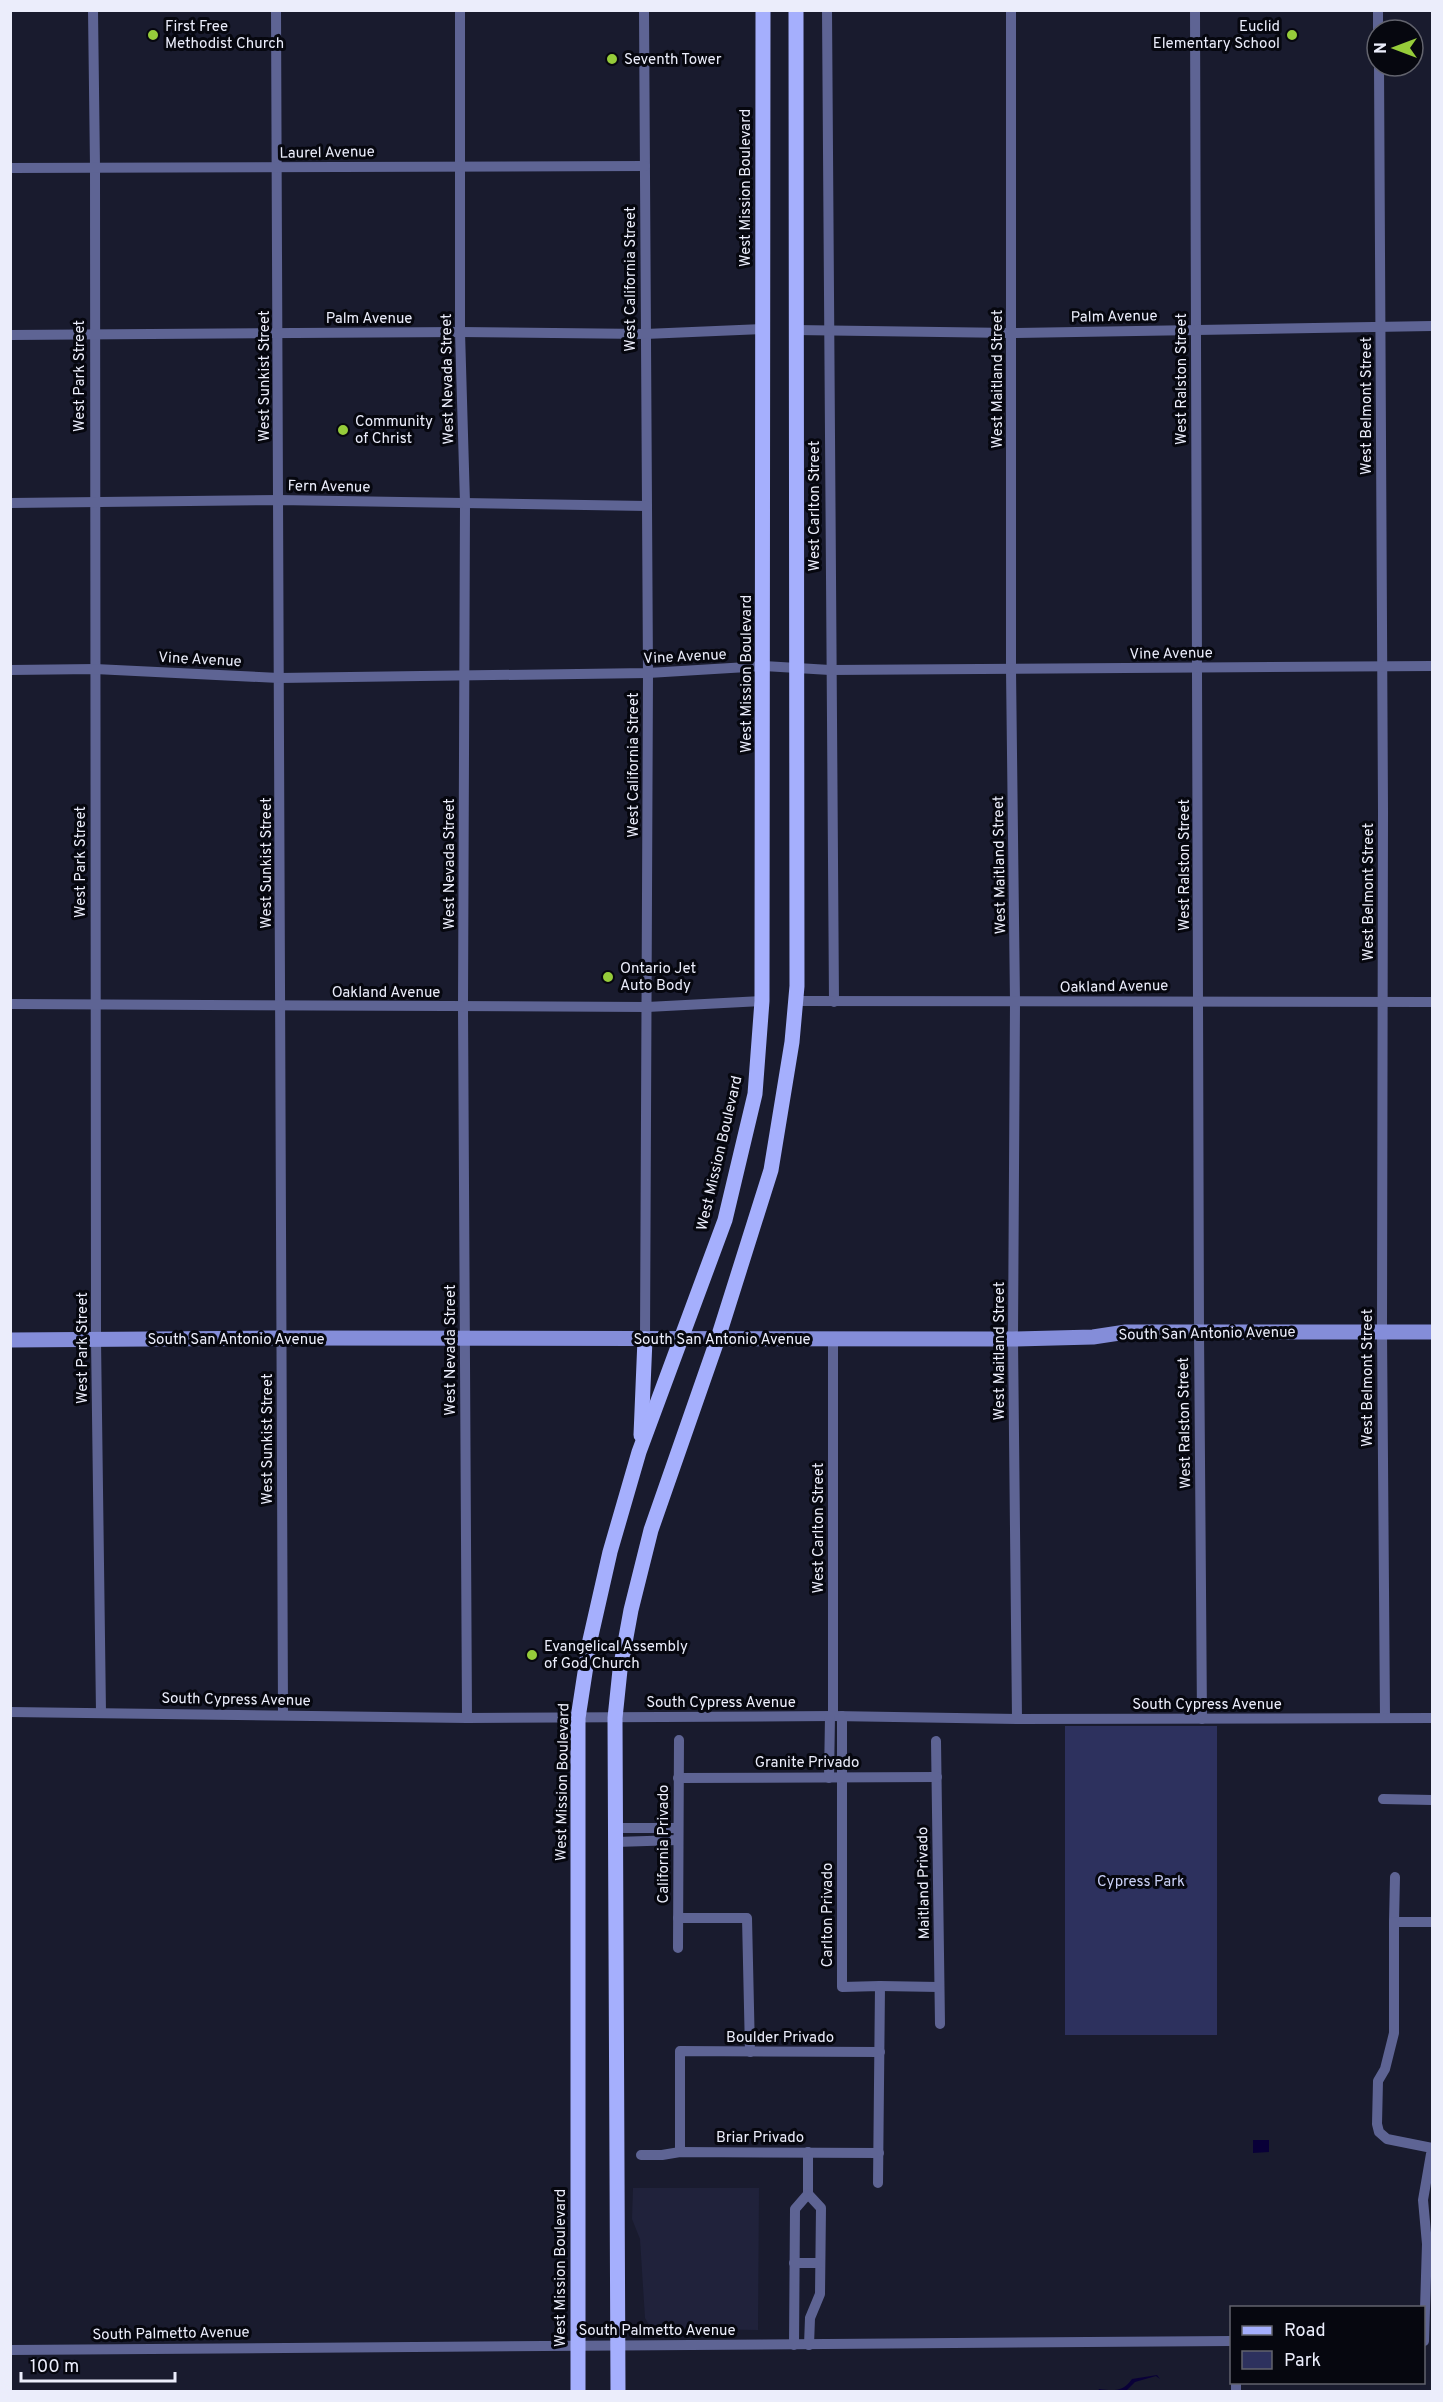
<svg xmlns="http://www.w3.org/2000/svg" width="1443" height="2402" font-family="Overpass,sans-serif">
	<rect width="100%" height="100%" fill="#191b2e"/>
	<path fill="#20223b" d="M633,2188H759L758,2330L651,2328L645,2318L640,2239L632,2219Z"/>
	<rect fill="#2d315e" x="1065" y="1726" width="152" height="309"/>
	<g fill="#090038">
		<path d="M1253,2140H1269V2152L1253,2153Z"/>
		<path d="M1157,2375L1160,2379L1156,2376L1135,2382L1126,2391H1098L1099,2389C1113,2391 1123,2392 1132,2379Z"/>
	</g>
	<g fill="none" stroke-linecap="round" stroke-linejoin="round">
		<g stroke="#5e6494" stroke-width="10">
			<path d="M93,10L95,167L96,1340L101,1713"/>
			<path d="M276,10L283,1715"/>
			<path d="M460,10V332L465,503L463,1007L467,1718"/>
			<path d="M644,10L648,673L645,1339"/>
			<path d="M827,10L834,1002"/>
			<path d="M1011,10V670L1015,1002L1013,1339L1017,1719"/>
			<path d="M1195,10L1199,1332L1202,1719"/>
			<path d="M1378,10V30"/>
			<path d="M1379,66L1383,812L1382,1332L1385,1718"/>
			<path d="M10,168L645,166"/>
			<path d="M795,330L1012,333L1432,326"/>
			<path d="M10,335L460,332L645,334L763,329"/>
			<path d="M10,503L278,500L647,506"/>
			<path d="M10,670L95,669L279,678L648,673L764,666L830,670L1432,666"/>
			<path d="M795,1001L1432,1002"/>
			<path d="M10,1004L647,1007L762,1001"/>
			<path d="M833,1339V1716"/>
			<path d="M10,1712L467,1718L833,1716L1017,1719L1432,1718"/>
			<path d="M842,1716V1987L880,1986L878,2183"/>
			<path d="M936,1741L940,2024"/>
			<path d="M678,1778L937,1777"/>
			<path d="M829,1778L830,1716"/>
			<path d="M1383,1799L1432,1800"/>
			<path d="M616,1828H678"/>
			<path d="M616,1842L678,1840"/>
			<path d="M1395,1877L1394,1922H1432"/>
			<path d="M678,1918H747L750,2052"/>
			<path d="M1394,1922V2033L1385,2069L1378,2081L1377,2124L1379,2132L1387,2139L1432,2148L1423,2200L1427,2244L1424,2341"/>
			<path d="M678,1948L679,1740"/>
			<path d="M880,1986L939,1987"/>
			<path d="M680,2152V2051L880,2052"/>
			<path d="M808,2152V2194L821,2208L820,2294L810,2318L809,2345"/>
			<path d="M641,2155H662L680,2152L879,2153"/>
			<path d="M794,2263H820"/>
			<path d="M794,2345L795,2209L808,2194"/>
			<path d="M10,2350L1232,2341"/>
			<path d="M1236,2382V2392"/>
		</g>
		<path stroke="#848dd9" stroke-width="15" d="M10,1340L281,1338L1013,1339L1093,1337L1126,1332H1432"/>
		<g stroke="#a5affd" stroke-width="15">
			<path d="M641,1435L645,1339"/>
			<path d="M578,2392V1718L590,1640L610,1552L639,1452L725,1220L755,1094L762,1001L763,10"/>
			<path d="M618,2392L615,1718L620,1670L631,1610L651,1530L718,1338L771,1170L792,1042L797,986L796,10"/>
		</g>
	</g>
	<g fill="#96cc3a" stroke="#06070f" stroke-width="2">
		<circle cx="153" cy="35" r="6"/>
		<circle cx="1292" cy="35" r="6"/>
		<circle cx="612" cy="59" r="6"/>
		<circle cx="343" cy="430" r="6"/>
		<circle cx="608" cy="977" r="6"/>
		<circle cx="532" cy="1655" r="6"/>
	</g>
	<g text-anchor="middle" stroke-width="6" stroke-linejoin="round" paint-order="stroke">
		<g font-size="15" fill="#ebedfb" stroke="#06070f" text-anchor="start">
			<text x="165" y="31">First Free<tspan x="165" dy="17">Methodist Church</tspan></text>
			<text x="1280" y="31" text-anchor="end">Euclid<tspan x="1280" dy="17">Elementary School</tspan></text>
			<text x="624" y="64">Seventh Tower</text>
			<text x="355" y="426">Community<tspan x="355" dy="17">of Christ</tspan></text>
			<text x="620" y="973">Ontario Jet<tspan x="620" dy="17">Auto Body</tspan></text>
			<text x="544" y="1651">Evangelical Assembly<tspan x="544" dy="17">of God Church</tspan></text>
		</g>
		<g font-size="15" fill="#ebedfb" stroke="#06070f">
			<text transform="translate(327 152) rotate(-1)" y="5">Laurel Avenue</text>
			<text transform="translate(745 188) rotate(-90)" y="5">West Mission Boulevard</text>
			<text transform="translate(630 279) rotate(-90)" y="5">West California Street</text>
			<text transform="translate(1114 316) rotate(-1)" y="5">Palm Avenue</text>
			<text x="369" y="323">Palm Avenue</text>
			<text transform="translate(79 376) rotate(-90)" y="5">West Park Street</text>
			<text transform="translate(264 376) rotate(-90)" y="5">West Sunkist Street</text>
			<text transform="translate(447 379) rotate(-91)" y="5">West Nevada Street</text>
			<text transform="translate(997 379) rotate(-90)" y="5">West Maitland Street</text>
			<text transform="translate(1181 379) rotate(-90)" y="5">West Ralston Street</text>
			<text transform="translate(1366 406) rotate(-90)" y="5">West Belmont Street</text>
			<text transform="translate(329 486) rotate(1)" y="5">Fern Avenue</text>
			<text transform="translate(814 506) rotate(-90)" y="5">West Carlton Street</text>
			<text transform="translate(1171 653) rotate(-1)" y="5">Vine Avenue</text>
			<text transform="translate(685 656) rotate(-3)" y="5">Vine Avenue</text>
			<text transform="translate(200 659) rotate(3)" y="5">Vine Avenue</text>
			<text transform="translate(746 674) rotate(-90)" y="5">West Mission Boulevard</text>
			<text transform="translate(633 765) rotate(-90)" y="5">West California Street</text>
			<text transform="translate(80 862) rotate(-90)" y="5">West Park Street</text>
			<text transform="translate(266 863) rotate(-90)" y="5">West Sunkist Street</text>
			<text transform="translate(449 864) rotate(-90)" y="5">West Nevada Street</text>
			<text transform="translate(999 865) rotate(-91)" y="5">West Maitland Street</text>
			<text transform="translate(1184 865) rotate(-90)" y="5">West Ralston Street</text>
			<text transform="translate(1368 892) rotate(-90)" y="5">West Belmont Street</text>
			<text transform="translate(1114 986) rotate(-1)" y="5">Oakland Avenue</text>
			<text x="386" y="997">Oakland Avenue</text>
			<text transform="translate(719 1153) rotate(-77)" y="5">West Mission Boulevard</text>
			<text transform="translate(1207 1333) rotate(-1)" y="5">South San Antonio Avenue</text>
			<text x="236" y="1344">South San Antonio Avenue</text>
			<text x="722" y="1344">South San Antonio Avenue</text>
			<text transform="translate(82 1348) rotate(-90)" y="5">West Park Street</text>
			<text transform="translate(450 1350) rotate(-90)" y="5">West Nevada Street</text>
			<text transform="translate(999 1351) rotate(-90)" y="5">West Maitland Street</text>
			<text transform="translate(1367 1378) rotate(-90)" y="5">West Belmont Street</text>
			<text transform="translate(1184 1423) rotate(-91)" y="5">West Ralston Street</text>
			<text transform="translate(267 1439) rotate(-90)" y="5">West Sunkist Street</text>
			<text transform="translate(818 1528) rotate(-90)" y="5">West Carlton Street</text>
			<text transform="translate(236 1699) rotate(1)" y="5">South Cypress Avenue</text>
			<text x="721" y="1707">South Cypress Avenue</text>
			<text x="1207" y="1709">South Cypress Avenue</text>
			<text x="807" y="1767">Granite Privado</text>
			<text transform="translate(562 1782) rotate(-89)" y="5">West Mission Boulevard</text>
			<text transform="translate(663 1844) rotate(-90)" y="5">California Privado</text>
			<text transform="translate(923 1883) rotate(-91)" y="5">Maitland Privado</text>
			<text transform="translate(827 1915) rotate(-90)" y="5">Carlton Privado</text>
			<text x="780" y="2042">Boulder Privado</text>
			<text x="760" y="2142">Briar Privado</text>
			<text transform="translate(560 2268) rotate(-90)" y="5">West Mission Boulevard</text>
			<text x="657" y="2335">South Palmetto Avenue</text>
			<text transform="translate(171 2333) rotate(-1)" y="5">South Palmetto Avenue</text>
		</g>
		<g font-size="15" fill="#cad0f7" stroke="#06070f">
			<text x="1141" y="1886">Cypress Park</text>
		</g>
	</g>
	<rect width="1443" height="2402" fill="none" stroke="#ebedfb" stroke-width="24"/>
	<rect x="1230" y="2306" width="195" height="78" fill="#06070f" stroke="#62636d" stroke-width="1.5"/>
	<rect x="1242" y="2326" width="30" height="9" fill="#a5affd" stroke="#62636d" stroke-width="1.5"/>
	<text x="1284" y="2336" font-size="18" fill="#ebedfb">Road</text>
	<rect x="1242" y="2351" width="30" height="18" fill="#2d315e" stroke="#62636d" stroke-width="1.5"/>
	<text x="1284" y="2366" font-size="18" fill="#ebedfb">Park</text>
	<g transform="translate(1395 48) rotate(270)"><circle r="28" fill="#06070f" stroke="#62636d" stroke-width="1.5"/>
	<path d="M0-4.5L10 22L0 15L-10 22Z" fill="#96cc3a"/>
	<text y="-9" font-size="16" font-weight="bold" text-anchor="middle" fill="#ebedfb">N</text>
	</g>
	<path d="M21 2372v9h154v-9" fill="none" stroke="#ebedfb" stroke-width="3"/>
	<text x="30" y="2372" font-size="18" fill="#ebedfb" stroke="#06070f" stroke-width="4.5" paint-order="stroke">100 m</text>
</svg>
